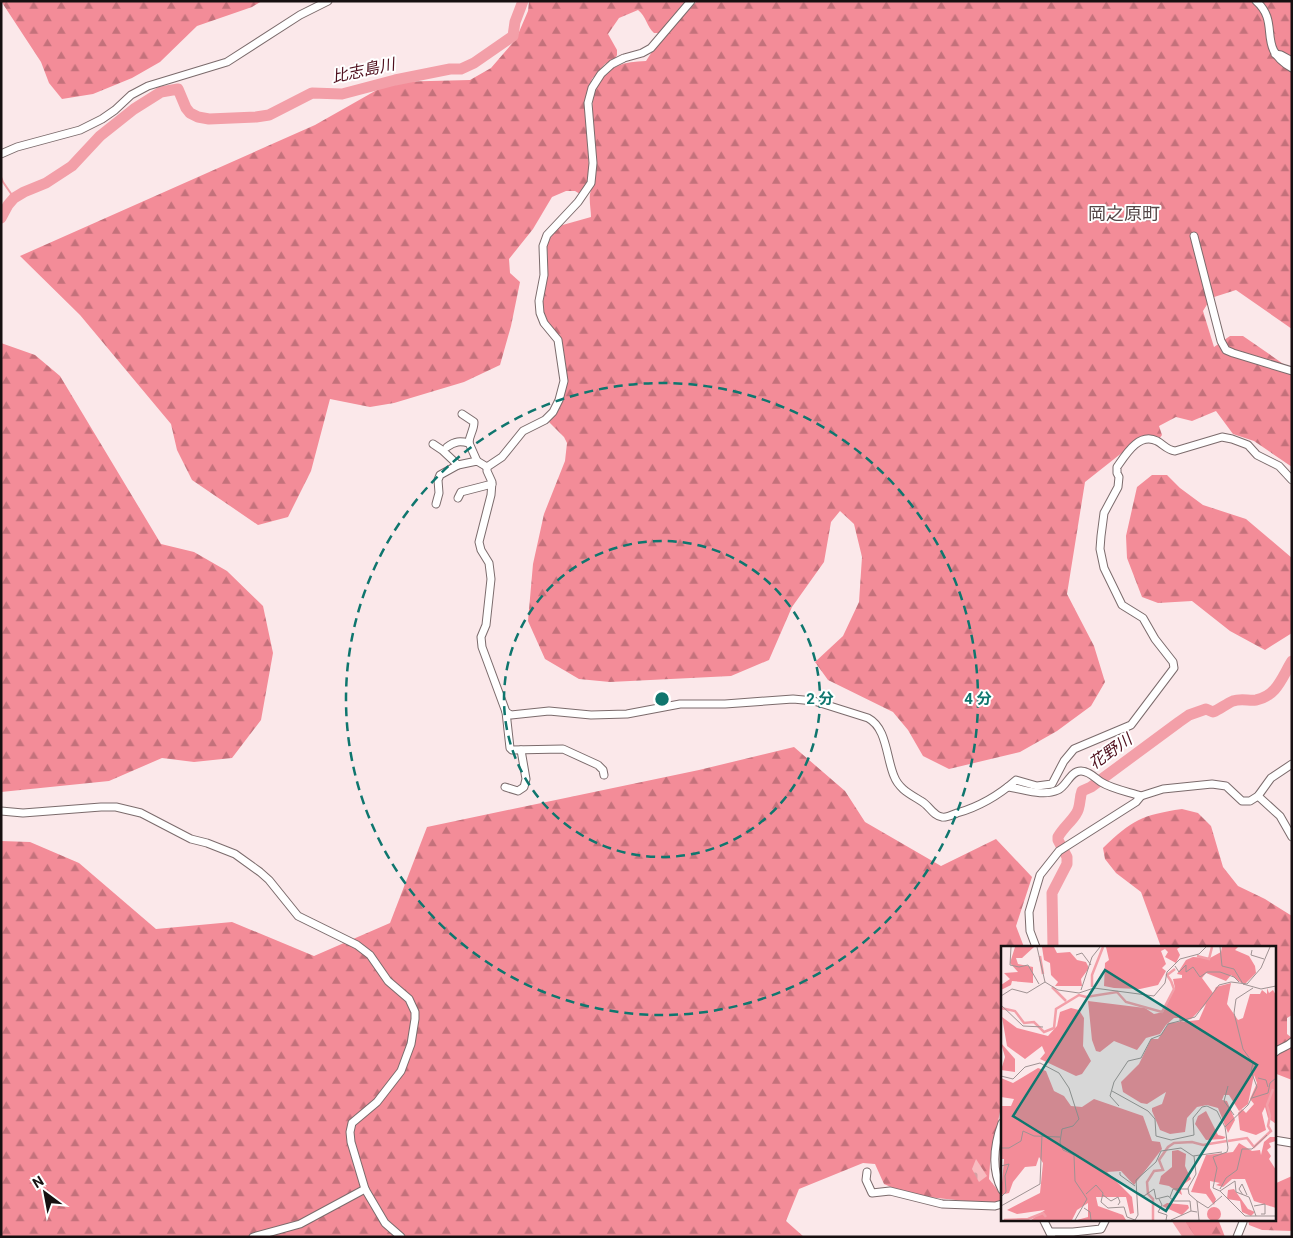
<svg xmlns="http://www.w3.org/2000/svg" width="1293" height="1238" font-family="Roboto,'Noto Sans JP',sans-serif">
	<defs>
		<pattern id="forest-firs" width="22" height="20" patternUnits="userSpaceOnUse" patternTransform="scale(1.25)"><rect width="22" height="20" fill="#f38c98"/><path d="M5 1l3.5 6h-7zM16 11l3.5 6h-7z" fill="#c4717b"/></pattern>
		<pattern id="cemetery-stones" width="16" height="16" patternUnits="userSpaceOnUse" patternTransform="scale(1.25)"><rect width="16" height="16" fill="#f8bbc0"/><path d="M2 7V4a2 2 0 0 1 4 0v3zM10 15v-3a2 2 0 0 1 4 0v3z" fill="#d4a0a4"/></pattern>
	</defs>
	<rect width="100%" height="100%" fill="#fbe8ea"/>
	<g fill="url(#forest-firs)">
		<path d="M1,1H262L252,7L197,26L160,62L132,78L93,94L62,99L49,83L41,62Z"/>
		<path d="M529,1H687L660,33H654C647,27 646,16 638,10L619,18L608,34L617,50V55L615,59L605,64L592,79L588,92L585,104L589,167L587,183L580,194L575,191H566L552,197L533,229L509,259L510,273L520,282L511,326L500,365L464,382L394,403L370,407L330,399L311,471L288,517L258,525L192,480L177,450L171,424L80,315L20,256L315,125L391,82L470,80L491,68L516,39L528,11Z"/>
		<path d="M697,1H1292V329L1236,290L1211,298L1203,311L1214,347L1230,336H1243L1292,370V467L1254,441L1233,434L1216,411L1192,421L1176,417L1159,426L1162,435L1159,439L1152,437H1142L1085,482L1067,594L1094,646L1105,682L1091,706L1057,731L1020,752L949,769L923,756L908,730L893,712L828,680L815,662L843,636L859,602L862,557L854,524L840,511L831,522L824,562L792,607L769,660L731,676L610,682L579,679L545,659L528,621L533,564L544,514L565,461L567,443L564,437L549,422L559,408L567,381L558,335L548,322L542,308L548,269L547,246L550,238L559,226L591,217C591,210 589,201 590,194C592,185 596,177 596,168C594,119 575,62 646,61L655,47Z"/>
		<path d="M1,343L35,355L60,376L161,544L194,552L227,571L263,606L273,653L261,720L232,758L194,762L162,758L109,781L1,792Z"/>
		<path d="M1152,475H1167L1180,488L1203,505L1246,519L1292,558V633L1265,650L1230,631L1192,601L1158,603L1142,597L1127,558L1126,536L1137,487Z"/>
		<path d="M794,747L845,791L865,822L941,866L996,839L1032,877L1016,926L1024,947H1002V1101L990,1164L989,1179L1000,1193L1002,1201L993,1204L909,1195L884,1184L875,1164L863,1163L799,1189L786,1221L804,1237H1V841L30,842L79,863L156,929L232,922L314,956L390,923L427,827L699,770Z"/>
		<path d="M1182,809L1198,813L1211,826L1223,867L1238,886L1265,899L1292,916V1015L1287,1018V1034L1292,1038V1080L1274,1073V947H1161L1141,892L1116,873L1105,859L1103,848C1132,820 1142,815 1182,809Z"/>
		<path d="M1292,1176V1231L1262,1230L1249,1225L1248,1219H1274V1184Z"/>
		<path d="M1185,1219H1218L1225,1237H1195L1186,1225Z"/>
	</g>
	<path fill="url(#cemetery-stones)" d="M976,1159L987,1176L979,1182L972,1169Z"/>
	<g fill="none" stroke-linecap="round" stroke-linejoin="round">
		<path stroke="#f39fa8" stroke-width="2" d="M1,177L3,182L14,198"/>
		<g stroke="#f39fa8" stroke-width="11">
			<path d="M1,218L8,205L14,198L24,192L46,183L72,166L100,136L134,109L161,92L178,89L186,108L190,113L198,117L209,119L256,117L269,115L312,93L342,94L395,80L450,69H461L474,63L513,36L515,22L523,1"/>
			<path d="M1053,947L1052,893L1067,864V857L1058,840V837C1063,828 1071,822 1076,814C1081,807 1079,799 1082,791L1091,787L1179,722L1189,715L1206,709L1213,712C1220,709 1226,704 1233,701C1241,698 1249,701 1256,700C1277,696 1282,677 1292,661"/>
			<path d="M1177,1219L1189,1237"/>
		</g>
		<g stroke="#7b6b6c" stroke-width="9">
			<g id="minor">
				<path d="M1256,1C1282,24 1255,47 1292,68"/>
				<path d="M1275,54L1281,55L1292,61"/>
				<path d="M1,154L17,147L80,130L102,119L115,110L131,95L148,86L227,62L300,15L328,1"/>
				<path d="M1194,236L1221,341L1226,350L1233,353L1292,371"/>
				<path d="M462,414L474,422C474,431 469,435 469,443"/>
				<path d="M433,444L442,450L458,465L477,461L487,467"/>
				<path d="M447,447C455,441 460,441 469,443L477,461"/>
				<path d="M458,498L461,492L492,484"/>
				<path d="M436,504L439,493L438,480L440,475L458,465"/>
				<path d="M506,712L511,715L549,711L591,715L627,714L680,704H725L793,699L814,701L868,718C887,728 886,757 894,776C899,789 910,794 921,801C929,805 933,816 942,817C946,818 952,815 957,813C978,807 999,795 1016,780L1037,786L1052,784L1064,761L1074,749L1131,725L1174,668L1173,662L1155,639L1143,618L1122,605L1104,568L1100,549L1101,536L1104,513L1118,487L1119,477L1117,473V467C1126,454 1139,432 1157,441C1164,445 1167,450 1175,451L1222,437L1232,439L1248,445L1257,455L1279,466L1292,480"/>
				<path d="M604,775L603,770L598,765L563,749L512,750L510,748L506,712L482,647L481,637L486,625L491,579L489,563L481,550L479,542L491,495L492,482L487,471V467L502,457L523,431L545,420L553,412L559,400L564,381L558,340L544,323L540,313L539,301L544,275L543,246L547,235L578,202L591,183L593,163L588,103L592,88L601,74L612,64L624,58L642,53L651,48L691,1"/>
				<path d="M505,787L518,791L524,787L526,779L521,750"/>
				<path d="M1008,787C1024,789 1042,797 1058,790C1067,786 1070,771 1081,771C1089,771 1095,778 1101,782C1112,789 1129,792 1141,796"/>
				<path d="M1258,796L1280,816L1292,837"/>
				<path d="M1,811L23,813L101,807H116L141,813L191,839L207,843L235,854L260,872L269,880L298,916L357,945L370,955L388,981L409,999L415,1012V1019L411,1044L401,1071L377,1102L352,1123L350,1132L351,1142L365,1189L385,1223L401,1237"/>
				<path d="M1036,947L1030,931L1029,912L1040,875L1059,851L1136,802L1141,796L1163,789L1212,784L1226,786L1242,801H1250L1258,796L1271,778L1292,764"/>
				<path d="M1274,1053C1280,1047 1286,1048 1292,1042"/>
				<path d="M1002,1123C994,1145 991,1169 1002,1190"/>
				<path d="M1274,1140L1292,1143"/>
				<path d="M867,1172L866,1180L872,1193L890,1191L942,1204L995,1206L1002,1204"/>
				<path d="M1043,1219L1052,1237"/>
				<path d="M1050,1232H1073L1101,1229L1106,1219"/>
				<path d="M253,1237L300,1224L365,1189"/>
				<path d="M1237,1237L1243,1222L1242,1219"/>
			</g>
		</g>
		<use href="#minor" stroke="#fff" stroke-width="7"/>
	</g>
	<g fill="none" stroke="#0f766e" stroke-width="2.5" stroke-dasharray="9 6">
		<circle cx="662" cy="699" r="158"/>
		<circle cx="662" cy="699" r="316"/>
	</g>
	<g text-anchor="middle" stroke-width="4" stroke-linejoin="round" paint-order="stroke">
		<g font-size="16" font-style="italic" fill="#50101e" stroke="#fff">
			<text transform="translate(363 70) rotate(-12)" y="6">比志島川</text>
			<text transform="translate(1110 751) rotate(-35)" y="6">花野川</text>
		</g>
		<g font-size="18" fill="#554748" stroke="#fff">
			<text x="1124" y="220">岡之原町</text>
		</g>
	</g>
	<g transform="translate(1001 946)">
		<rect width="275" height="275" fill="#fbe8ea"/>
		<path d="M14,1H33L21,12H15L17,18L32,21V37L11,35L10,39L0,44V39L9,33L3,27L17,26L9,17ZM41,1H53L56,7L69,6L76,14L85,16L88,22L80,33L81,40H54L57,36L50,29L49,17L43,14ZM105,1H179L176,3L179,9L175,17L164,11L167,6L164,3L160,5L165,18L161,22L165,25L157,39L139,43L113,42L103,40L104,17L108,14ZM221,1H237L234,4L248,10L254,20L255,27L243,39L230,29L225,35L205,27L201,32L212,47L215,41L230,37L226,58L237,74L242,72L249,48H259L261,44L266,48V42L268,47L272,44L275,49V178L267,172L264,161L261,167L265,184L255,189L239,184L237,167L241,163L245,167L253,158L249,153L256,137L253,129L247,158L238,165L228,149H223L221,154L226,155L234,174L227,187L217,162L206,159L196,161L186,172L184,186L169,188L159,184L151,165V162L161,158L165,146L146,158L140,157L122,146L120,136L138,118L150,93H157L168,77L198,74L205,58L190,73L179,76L178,72H173L165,79L159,88L145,92L136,104L113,95L99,106L95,105L91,94L87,55L144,62L153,68L162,66L174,42L172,33L181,32V29L176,28L185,14L192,11L209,12L220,6ZM70,62L78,64L83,72L82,100L90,115L81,128L75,130L39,113L44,107L41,100L24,113L6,100L1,71L16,82L47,90L56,80L59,66ZM0,97L14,113V126L0,124L4,111ZM37,122L45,125L53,145L63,150L70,160L81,161L93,153L142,170L151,195L159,196L161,203L133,239L120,225L106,226L131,251L133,267L129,268L125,251H95L97,260L122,269L125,274H76L87,271V257L76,264L71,274H30L44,264L16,268L6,264L39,247L42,217L38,211L35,220L24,221L12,236L8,247L0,249L3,213H0V160H10L13,153L0,151V132L12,137ZM205,165L217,189L225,191L222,193L205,194L194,178L197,170ZM269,191H275V195L268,197L270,201L266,204L270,210L268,213L275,224V262L253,255L244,233H231L222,241L215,239L219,237L209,235V242L215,253L213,259L205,248L190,246L205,209L232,206L238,197L251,205L259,204L260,209L263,196ZM177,204L185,208L184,220L190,233L179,241L181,249L168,240L158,238L160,230L171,221V205ZM233,243L247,263L254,266L250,270L241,266L239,255L226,253L227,244ZM166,257L187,259L188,262L181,269L161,260ZM206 268a7 7 0 1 1 14 0a7 7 0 1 1-14 0Z" fill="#f38c98"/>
		<path fill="none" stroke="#f39fa8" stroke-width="2.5" d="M39,10L42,28M196,10L208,13L211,1M170,35L166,29L174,23M51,41L65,55M91,41V29L102,1M0,62L14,65L23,77L33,76L43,86L53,82L55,63L78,49L85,51L116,46L125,56L161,66L173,43L170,35M227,195L246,192L253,201L270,185L267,180L269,170L266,159L272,143M3,274L27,273L42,267L45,271M152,274V253L147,248L146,236L153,225L162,224L158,214L167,201L173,197L191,196L202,199L226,195"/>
		<path fill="none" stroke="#9f9293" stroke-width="1" d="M10,1L9,19L18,21L27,19L38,38M36,1L44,36M219,1L221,20L233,23L242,38L260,43L275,40M251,4L250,9L263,13M75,9L81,7L90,19M174,20L178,26L185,19V26L192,21L199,31L206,26H219L233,31L238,36M80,44L91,11L99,1M0,50L11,43L26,47L44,36L57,44L78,47L93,42L153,50L164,37L166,26L179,13L198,8L205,1M0,59L22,80L42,81M0,130L12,133L24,121L39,117L58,127L68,142L78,173L72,180L61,183L59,196L62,204L73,209L74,235L86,253L74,274M257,132L265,134L267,141M227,140L223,155L233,169M111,145L147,165L154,173L155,190L170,194L193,189L192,172L201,161L206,160L216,165L224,181L227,202L226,206L212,211L216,222L212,242L219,245L234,235L235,246L248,251L255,270M251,152L267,147L269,137L275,132M118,160L109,150L113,136L127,115L140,112L150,93L160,89L167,78L194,71L218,39L230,36L246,38L260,22L269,1M224,181L247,159L256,141L250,125L252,117L242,103L233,67L235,53L252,42M0,202H8L20,195L22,185L33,190L59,191M193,210L195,228L187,242L188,248L196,255M0,220L8,218L4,230L5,246L0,251M119,226V229L134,240M219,243L225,232L236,224L241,203H251L266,189M219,245L244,270H275M137,247L143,250L153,243L155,253L167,250L173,255H189L190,265L196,266M85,248L95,239L102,247L100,256L107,262L123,261L126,271L134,274M102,249L110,255L117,251L119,256L117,259M242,249L238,243L241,238L246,249M169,251L172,243H187M158,253L161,259L157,266L166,269L165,274M0,260L39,238L41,188M253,260L264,258V268H260M83,262L89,266L90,274M134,274L137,269L135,234L155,216L160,205L180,202L192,210L221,206M170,274L190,265M198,274L196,255L207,262L221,250"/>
		<path fill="#0f766e" fill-opacity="0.15" stroke="#0f766e" stroke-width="2.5" d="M104,24L256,119L165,265L12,170Z"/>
		<rect width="275" height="275" fill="none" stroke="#161011" stroke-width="2.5"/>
	</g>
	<circle cx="662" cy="699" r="8" fill="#0f766e" stroke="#fff" stroke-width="2.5"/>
	<g font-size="15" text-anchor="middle" font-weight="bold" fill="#0f766e" stroke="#fff" stroke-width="4" stroke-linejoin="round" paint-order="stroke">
		<text x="820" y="704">2 分</text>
		<text x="978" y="704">4 分</text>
	</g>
	<rect width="1293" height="1238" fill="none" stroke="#161011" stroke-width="5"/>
	<g transform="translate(45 1193) rotate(328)" stroke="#ffffff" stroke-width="4" paint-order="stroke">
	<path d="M0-4L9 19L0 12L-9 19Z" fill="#161011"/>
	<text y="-8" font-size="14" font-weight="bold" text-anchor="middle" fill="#161011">N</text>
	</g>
</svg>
